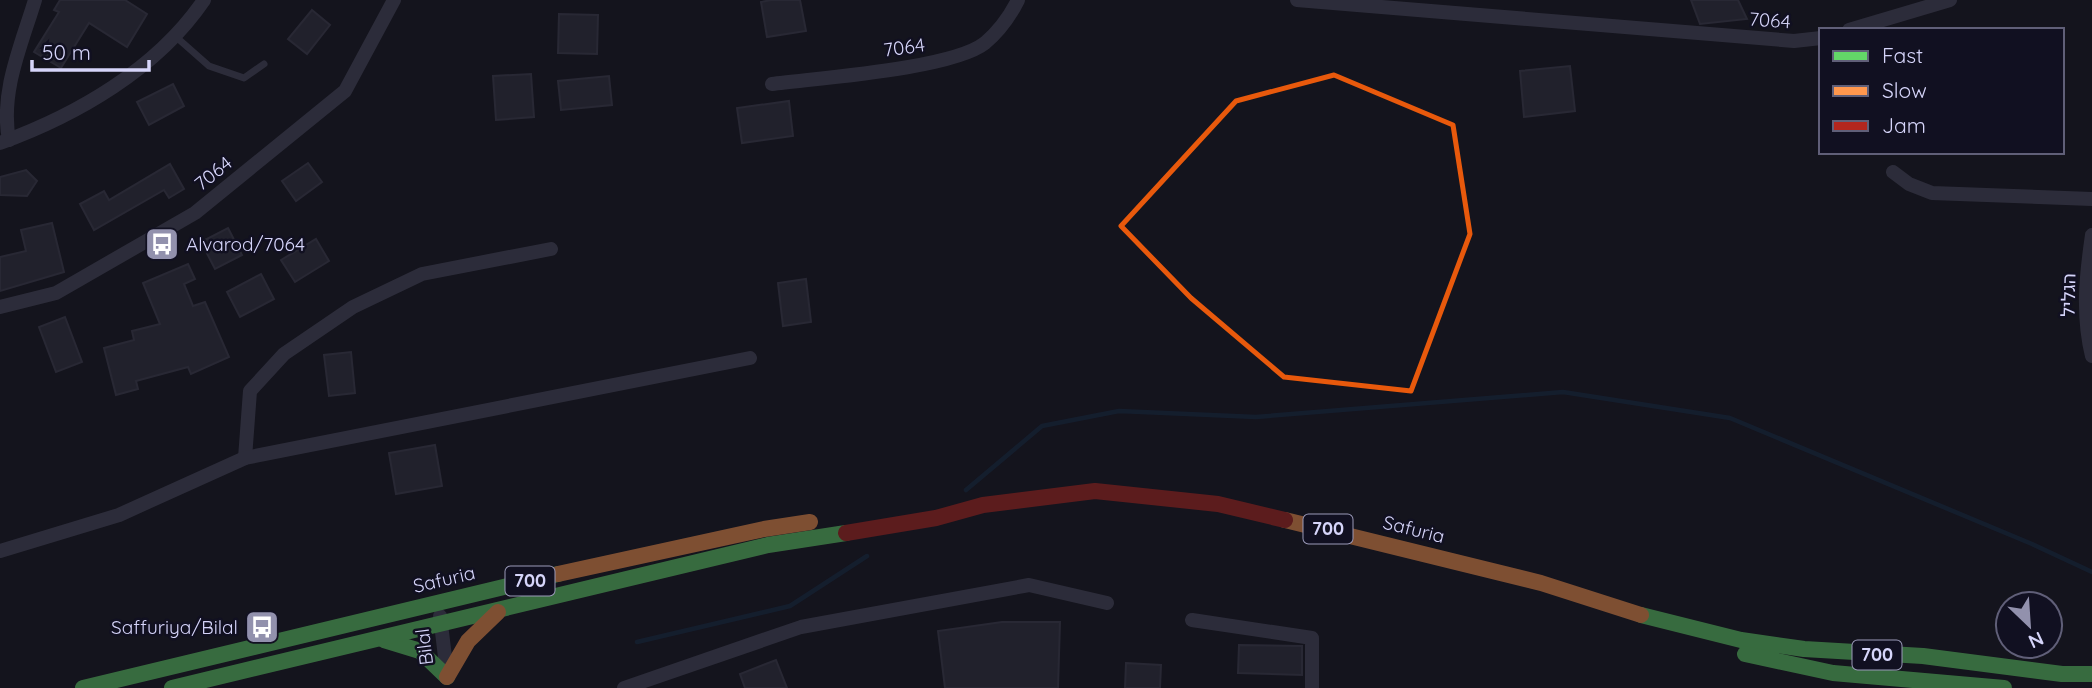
<svg xmlns="http://www.w3.org/2000/svg" width="2092" height="688" font-family="Quicksand,Heebo,sans-serif">
	<rect width="100%" height="100%" fill="#14141d"/>
	<g fill="none" stroke-linecap="round" stroke-linejoin="round">
		<g stroke="#152a42" stroke-width="4.5">
			<path d="M966,490L1042,426L1119,411L1256,417L1563,392L1730,418L2032,544L2092,572"/>
			<path d="M637,642L790,606L867,556"/>
		</g>
	</g>
	<g fill="#32323f" stroke="#414050" stroke-width="2">
		<path d="M60,0H125L147,14L127,47L89,23L61,68L34,52L59,12L54,10Z"/>
		<path d="M771,0H800L806,31L767,37L761,2Z"/>
		<path d="M1691,0H1738L1747,19L1700,24Z"/>
		<path d="M312,10L330,25L307,54L288,39Z"/>
		<path d="M559,14L598,15L597,54L558,53Z"/>
		<path d="M1570,66L1575,111L1524,117L1520,71Z"/>
		<path d="M531,74L534,117L496,120L493,76Z"/>
		<path d="M609,76L612,105L561,110L558,81Z"/>
		<path d="M173,84L184,106L149,125L137,102Z"/>
		<path d="M789,101L793,136L742,143L737,108Z"/>
		<path d="M308,163L322,182L296,201L282,181Z"/>
		<path d="M170,164L184,189L169,198L164,190L94,230L80,204L104,191L109,200Z"/>
		<path d="M26,170L37,181L27,196L0,195V177Z"/>
		<path d="M52,223L64,272L0,291V257L26,251L21,230Z"/>
		<path d="M228,228L242,255L215,269L201,242Z"/>
		<path d="M316,239L329,261L295,282L281,260Z"/>
		<path d="M188,264L195,279L184,284L193,306L205,302L229,357L191,374L188,367L136,381L138,389L116,395L104,348L134,340L132,331L160,324L143,283Z"/>
		<path d="M261,274L274,299L240,317L227,292Z"/>
		<path d="M806,279L811,322L783,326L778,283Z"/>
		<path d="M65,317L82,362L56,372L39,327Z"/>
		<path d="M351,352L355,393L329,396L324,355Z"/>
		<path d="M435,445L442,486L396,494L389,453Z"/>
		<path d="M1002,622H1060L1058,688H945L938,631Z"/>
		<path d="M1239,645L1302,646V675L1238,673Z"/>
		<path d="M776,660L787,688H745L740,674Z"/>
		<path d="M1126,663L1161,665L1160,688H1125Z"/>
	</g>
	<g fill="none" stroke-linecap="round" stroke-linejoin="round">
		<path stroke="#4a4a5d" stroke-width="7" d="M175,36L209,66L244,78L264,64"/>
		<g stroke="#4a4a5d" stroke-width="14">
			<path d="M1297,0L1794,41L1821,38"/>
			<path d="M1849,30L1950,0"/>
			<path d="M772,84C818,78 952,69 985,43C998,32 1010,16 1018,0"/>
			<path d="M9,140C0,92 21,46 35,0"/>
			<path d="M0,143C77,115 157,69 204,0"/>
			<path d="M1893,172L1909,184L1932,193L2092,199"/>
			<path d="M2092,235C2086,276 2082,315 2092,356"/>
			<path d="M0,307L56,293L195,213L345,91L394,0"/>
			<path d="M245,458L250,391L284,354L353,307L422,274L551,249"/>
			<path d="M0,551L119,515L245,458L750,358"/>
			<path d="M440,616L447,673"/>
			<path d="M1192,620L1312,638V688"/>
			<path d="M624,688L801,627L1029,585L1107,603"/>
		</g>
		<g stroke="#63d668" stroke-width="16">
			<path d="M1641,615L1741,640L1804,649L1923,656L2062,674H2092"/>
			<path d="M384,640L420,651L447,677"/>
			<path d="M1745,654L1833,673L2004,688"/>
			<path d="M83,688L558,574"/>
			<path d="M172,688L768,545L846,533"/>
		</g>
		<g stroke="#ff974d" stroke-width="16">
			<path d="M1285,520L1541,583L1641,615"/>
			<path d="M558,574L764,529L810,522"/>
			<path d="M447,677L468,641L498,612"/>
		</g>
		<path stroke="#b3261e" stroke-width="16" d="M846,533L936,518L983,505L1095,491L1218,504L1285,520"/>
	</g>
	<path d="M0 0H2092V688H0ZM1334,75L1453,125L1470,234L1411,391L1284,377L1191,298L1121,226L1236,101Z" fill="#14141d" fill-opacity=".55" fill-rule="evenodd"/>
	<path fill="none" stroke="#e8590c" stroke-width="5" stroke-linejoin="round" d="M1334,75L1453,125L1470,234L1411,391L1284,377L1191,298L1121,226L1236,101Z"/>
	<defs>
		<g id="bus-square" transform="scale(1.75)"><rect x="-9" y="-9" width="18" height="18" rx="4" fill="#9291ad" stroke="#111021"/><path d="M-5-6H5V4H4V6H2V4H-2V6H-4V4H-5ZM-3.5-4V0h7V-4ZM-3.5 1.2v1.5H-2V1.2ZM2 1.2v1.5H3.5V1.2Z" fill="#fff"/></g>
	</defs>
	<g fill-rule="evenodd">
		<use href="#bus-square" x="162" y="244"/>
		<use href="#bus-square" x="262" y="627"/>
	</g>
	<g text-anchor="middle" stroke-width="5" stroke-linejoin="round" paint-order="stroke">
		<g fill="#111021" stroke="#9b9ab9" stroke-width="2">
			<rect x="1303.5" y="514.5" width="49" height="29" rx="5"/>
			<rect x="505.5" y="566.5" width="49" height="29" rx="5"/>
			<rect x="1852.5" y="640.5" width="49" height="29" rx="5"/>
		</g>
		<g font-size="18" font-weight="bold" fill="#d6d5fa">
			<text x="1328" y="535">700</text>
			<text x="530" y="587">700</text>
			<text x="1877" y="661">700</text>
		</g>
		<g font-size="19" fill="#d6d5fa" stroke="#111021">
			<text transform="translate(1770 20) rotate(4)" y="7">7064</text>
			<text transform="translate(904 47) rotate(-8)" y="7">7064</text>
			<text transform="translate(213 173) rotate(-39)" y="7">7064</text>
			<text transform="translate(2068 295) rotate(-89)" y="7">הגליל</text>
			<text transform="translate(1414 529) rotate(14)" y="7">Safuria</text>
			<text transform="translate(444 579) rotate(-13)" y="7">Safuria</text>
			<text transform="translate(424 647) rotate(-97)" y="7">Bilal</text>
		</g>
		<g font-size="19" fill="#d6d5fa" stroke="#111021" text-anchor="start">
			<text x="186" y="251">Alvarod/7064</text>
			<text x="238" y="634" text-anchor="end">Saffuriya/Bilal</text>
		</g>
	</g>
	<rect x="1819" y="28" width="245" height="126" fill="#111021" stroke="#605f78" stroke-width="2"/>
	<rect x="1833" y="51" width="35" height="10" fill="#63d668" stroke="#605f78" stroke-width="2"/>
	<text x="1882" y="63" font-size="21" fill="#d6d5fa">Fast</text>
	<rect x="1833" y="86" width="35" height="10" fill="#ff974d" stroke="#605f78" stroke-width="2"/>
	<text x="1882" y="98" font-size="21" fill="#d6d5fa">Slow</text>
	<rect x="1833" y="121" width="35" height="10" fill="#b3261e" stroke="#605f78" stroke-width="2"/>
	<text x="1882" y="133" font-size="21" fill="#d6d5fa">Jam</text>
	<g transform="translate(2029 625) rotate(155)"><circle r="33" fill="#111021" stroke="#605f78" stroke-width="2"/>
	<path d="M0-5L12 26L0 18L-12 26Z" fill="#9291ad"/>
	<text y="-10" font-size="19" font-weight="bold" text-anchor="middle" fill="#d6d5fa">N</text>
	</g>
	<path d="M32 60v10h117v-10" fill="none" stroke="#d6d5fa" stroke-width="3.5"/>
	<text x="42" y="60" font-size="21" fill="#d6d5fa" stroke="#111021" stroke-width="5" paint-order="stroke">50 m</text>
</svg>
